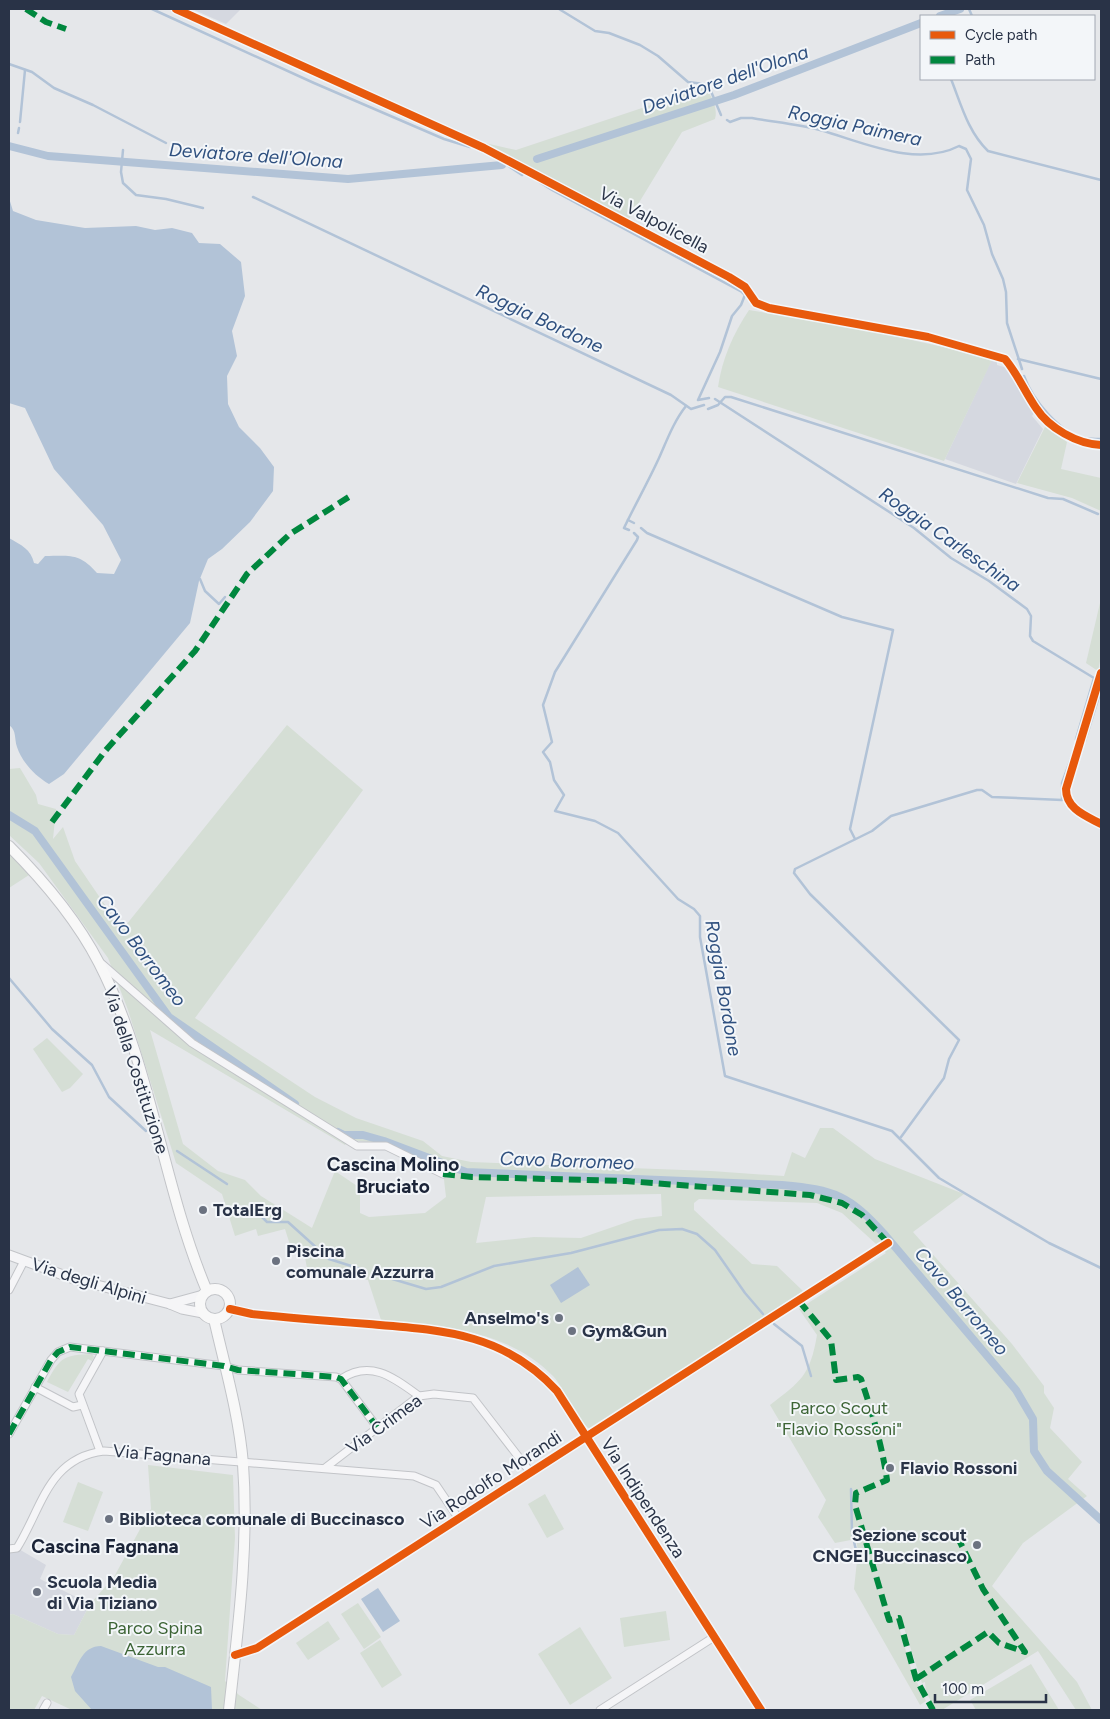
<svg xmlns="http://www.w3.org/2000/svg" width="1110" height="1719" font-family="Figtree,sans-serif">
	<rect width="100%" height="100%" fill="#e5e7ea"/>
	<g fill="#d5d8e0">
		<path d="M192,9H241L226,24Z"/>
		<path d="M993,357L997,359V365L1007,368L1034,413L1032,416L1043,429L1016,484L945,459Z"/>
		<path d="M17,1548L46,1565L40,1579L90,1604L74,1635L58,1634L13,1614L9,1615V1550Z"/>
	</g>
	<g fill="#d5ded5" fill-rule="evenodd">
		<path d="M702,88L706,89C712,97 718,108 715,119L682,132L629,219L485,143L516,150Z"/>
		<path d="M749,310L871,331L993,358L944,461L718,387C722,359 733,334 749,310Z"/>
		<path d="M1045,427L1067,442L1061,469L1101,478V511L1072,498L1017,483Z"/>
		<path d="M1101,586V656L1098,671L1086,663L1100,603Z"/>
		<path d="M287,725L363,790L195,1018L315,1097L356,1118L423,1141L442,1156L471,1162L711,1171L784,1176L792,1152L805,1158L820,1128H833L875,1159L964,1194L913,1232L1012,1344L1044,1386V1393L1054,1408L1050,1428L1082,1462L1068,1479L1087,1496L1023,1543L992,1586L1077,1682L1092,1710H1076L1038,1651L942,1710H936L926,1692L925,1682L922,1683L904,1628L899,1627L912,1672L926,1701L920,1705L854,1589L858,1551L856,1539L835,1543L818,1517L826,1500L770,1405C801,1381 810,1376 817,1335L799,1309L886,1253L842,1213L817,1203L699,1199L694,1203V1210L752,1264L777,1266L803,1291L590,1429C575,1419 566,1390 553,1376C508,1330 440,1325 381,1320L368,1280L356,1277L308,1274L303,1246L291,1248L285,1229L258,1236L256,1229L235,1236L222,1194L176,1163L128,1010L108,958L39,863L9,835V769L20,768L36,795L38,804L56,809L53,839L63,827L75,861L122,930ZM150,1030L345,1145L349,1140L384,1143L443,1171L446,1197L425,1213L369,1217L360,1213V1188L335,1171L312,1228L261,1196L245,1180L218,1171L183,1144ZM661,1194L662,1216L636,1219L581,1238L534,1237L476,1243L486,1197Z"/>
		<path d="M9,853L29,875L9,888Z"/>
		<path d="M47,1038L83,1074L70,1088L62,1092L33,1049Z"/>
		<path d="M92,1354L94,1357L92,1361L88,1359L68,1392L47,1382C60,1357 64,1355 92,1354Z"/>
		<path d="M148,1465L233,1475L235,1538L225,1681L239,1695L262,1710H72L42,1696L34,1710H9V1615L13,1614L58,1634L74,1635L90,1604L114,1577L151,1509Z"/>
		<path d="M78,1482L103,1492L88,1531L63,1522Z"/>
		<path d="M545,1494L564,1529L547,1538L528,1504Z"/>
		<path d="M358,1603L381,1637L364,1649L341,1614Z"/>
		<path d="M666,1611L670,1640L624,1647L620,1618Z"/>
		<path d="M328,1621L340,1639L308,1660L296,1643Z"/>
		<path d="M580,1627L612,1678L570,1705L538,1654Z"/>
		<path d="M380,1640L402,1675L382,1688L360,1653Z"/>
		<path d="M1031,1664L1059,1710H976L970,1700Z"/>
	</g>
	<g fill="#b2c3d7">
		<path d="M9,198L13,211L36,220L85,228L136,226L155,230L172,228L192,233L199,243L220,244L241,262L245,296L232,331L237,356L227,376L228,404L239,427L260,448L274,467L273,491L250,522L222,549L208,559L199,581L190,623L64,774L49,784C35,776 22,762 17,747C14,738 17,731 9,725V538C21,545 31,549 34,563L38,564L45,556C71,556 79,553 97,573L114,574L121,560L103,525L54,469L25,408L9,403Z"/>
		<path d="M578,1267L590,1285L561,1303L550,1285Z"/>
		<path d="M378,1588L400,1621L383,1632L361,1599Z"/>
		<path d="M101,1646L158,1667H165L211,1687L212,1710H92L75,1691L71,1677C79,1663 83,1646 101,1646Z"/>
	</g>
	<g fill="none" stroke-linecap="round" stroke-linejoin="round">
		<g stroke="#b2c3d7" stroke-width="2.5">
			<path d="M152,9L314,83L444,139L470,147"/>
			<path d="M559,9L595,31L609,33L640,45L658,56L688,82L704,84L710,89L721,115"/>
			<path d="M969,9L972,16"/>
			<path d="M9,64L32,72L54,88L93,105L166,143"/>
			<path d="M951,79C961,104 968,132 988,151L1101,180"/>
			<path d="M727,120L730,122L741,118H752C774,122 798,124 820,130C863,142 916,168 959,146L966,149L971,159L967,190L984,225L992,254L1003,279L1006,292L1007,323L1022,369"/>
			<path d="M20,122L25,70"/>
			<path d="M18,133L19,128"/>
			<path d="M123,150L121,172L123,183L136,195L166,199L203,208"/>
			<path d="M498,159L522,175"/>
			<path d="M538,181L552,190L742,292L745,295L741,305L732,316L720,352L698,400L709,398"/>
			<path d="M253,197L671,395L691,409L704,405"/>
			<path d="M1018,359L1101,379"/>
			<path d="M1024,376C1032,399 1060,434 1085,438C1090,439 1096,439 1101,439"/>
			<path d="M715,399L914,528L951,558L989,581L1027,609L1031,616L1030,636L1033,641L1094,678L1076,739"/>
			<path d="M708,409L718,405L725,397H731L1048,498L1063,499L1098,514"/>
			<path d="M628,520L634,523"/>
			<path d="M641,528L647,533L842,617L893,630L850,829L855,839"/>
			<path d="M629,530L624,528C635,505 648,482 659,458C667,440 674,421 686,406"/>
			<path d="M634,533L638,537L637,540L555,672L543,705L552,742L543,752L550,762L554,780L564,795L555,811L595,821L618,833L678,899L694,909L700,916V937L725,1076L892,1131L939,1178L1049,1243L1101,1268"/>
			<path d="M200,579L205,591L219,604L225,597"/>
			<path d="M1085,741L1101,690"/>
			<path d="M9,978L52,1029L92,1065L109,1097L146,1131"/>
			<path d="M901,1137L944,1078L949,1059L959,1040L810,894L794,873L795,869L872,831L891,816L977,790H982L992,797L1062,800V783L1076,745"/>
			<path d="M177,1151L227,1184"/>
			<path d="M258,1213L267,1222H288L329,1259L364,1270"/>
			<path d="M389,1278L426,1289L441,1287L494,1266L571,1253L659,1230L682,1229L697,1234L715,1250L745,1293L763,1314"/>
			<path d="M774,1324L802,1346L811,1376"/>
			<path d="M851,1489L852,1533L859,1563"/>
		</g>
		<g stroke="#b2c3d7" stroke-width="8">
			<path d="M940,16L960,9"/>
			<path d="M9,146L48,156L348,179L502,165"/>
			<path d="M537,159L734,95L921,23"/>
			<path d="M9,815L35,831L169,1017L295,1104"/>
			<path d="M338,1132L344,1135H363L384,1141L466,1172L782,1185C835,1190 849,1195 885,1235L1016,1390L1033,1419L1034,1451L1047,1471L1101,1520"/>
		</g>
		<g stroke="#c2c4c8" stroke-width="9">
			<g id="minor">
				<path d="M176,9L484,148L729,277L745,287L756,303L769,308L928,337L1005,359C1017,373 1025,392 1036,408C1049,428 1077,444 1101,445"/>
				<path d="M1101,673L1066,789C1066,809 1086,816 1101,824"/>
				<path d="M102,964L192,1043L357,1146H386L443,1174"/>
				<path d="M9,1290L24,1261"/>
				<path d="M230,1309L252,1314C291,1318 330,1321 369,1324C442,1330 504,1333 557,1391L761,1710"/>
				<path d="M341,1379C371,1359 394,1378 419,1396"/>
				<path d="M35,1387L73,1407L82,1405"/>
				<path d="M9,1434L51,1360L58,1352L70,1347L224,1366L238,1370L336,1377L341,1379L377,1427"/>
				<path d="M100,1451L79,1394L103,1351"/>
				<path d="M325,1468L419,1396L434,1394L473,1398L531,1473"/>
				<path d="M9,1549L17,1548C42,1508 48,1458 104,1451L414,1476L436,1485L459,1519"/>
				<path d="M235,1655L257,1648L888,1243"/>
				<path d="M43,1710L47,1703"/>
				<path d="M600,1710L714,1637"/>
			</g>
		</g>
		<g stroke="#c2c4c8" stroke-width="11">
			<g id="tertiary">
				<path d="M9,1255L74,1279L170,1304L182,1309L203,1313"/>
				<path d="M170,1304L203,1295"/>
			</g>
		</g>
		<g stroke="#c2c4c8" stroke-width="12">
			<g id="secondary">
				<path d="M9,846C43,880 77,920 99,963C152,1066 162,1185 207,1291"/>
				<circle cx="215" cy="1304" r="15"/>
				<path d="M214,1319C225,1367 239,1415 243,1464C249,1546 238,1629 229,1710"/>
			</g>
		</g>
		<use href="#minor" stroke="#f5f5f7" stroke-width="7"/>
		<use href="#tertiary" stroke="#f5f5f7" stroke-width="9"/>
		<use href="#secondary" stroke="#f8f8f8" stroke-width="10"/>
		<g stroke="#00873e" stroke-width="6" stroke-dasharray="12 6" stroke-linecap="butt">
			<path d="M26,9L46,22L66,29"/>
			<path d="M52,822L105,751L195,651L247,574L290,534L352,495"/>
			<path d="M443,1174L472,1177L626,1181L810,1195L842,1203L862,1215L888,1243"/>
			<path d="M799,1301L831,1340L836,1380L858,1377L861,1379C872,1412 882,1445 887,1480L856,1493L855,1505L889,1620L899,1618L916,1679L933,1710"/>
			<path d="M9,1434L51,1360L58,1352L70,1347L224,1366L238,1370L336,1377L341,1379L377,1427"/>
			<path d="M916,1679L988,1632L999,1643L1025,1652L983,1589L958,1538"/>
		</g>
		<g stroke="#f3f6f9" stroke-width="11">
			<g id="cycleway">
				<path d="M176,9L484,148L729,277L745,287L756,303L769,308L928,337L1005,359C1017,373 1025,392 1036,408C1049,428 1077,444 1101,445"/>
				<path d="M1101,673L1066,789C1066,809 1086,816 1101,824"/>
				<path d="M230,1309L252,1314C291,1318 330,1321 369,1324C442,1330 504,1333 557,1391L761,1710"/>
				<path d="M235,1655L257,1648L888,1243"/>
			</g>
		</g>
		<use href="#cycleway" stroke="#e8590c" stroke-width="8"/>
	</g>
	<g fill="#6b7280" stroke="#f3f6f9" stroke-width="2">
		<circle cx="203" cy="1210" r="5"/>
		<circle cx="276" cy="1261" r="5"/>
		<circle cx="559" cy="1318" r="5"/>
		<circle cx="572" cy="1331" r="5"/>
		<circle cx="890" cy="1468" r="5"/>
		<circle cx="109" cy="1519" r="5"/>
		<circle cx="977" cy="1545" r="5"/>
		<circle cx="37" cy="1592" r="5"/>
	</g>
	<g text-anchor="middle" stroke-width="4" stroke-linejoin="round" paint-order="stroke">
		<g font-size="18" fill="#293347" stroke="#f3f6f9">
			<text transform="translate(654 220) rotate(28)" y="6">Via Valpolicella</text>
			<text transform="translate(136 1070) rotate(72)" y="6">Via della Costituzione</text>
			<text transform="translate(89 1281) rotate(17)" y="6">Via degli Alpini</text>
			<text transform="translate(384 1424) rotate(-36)" y="6">Via Crimea</text>
			<text transform="translate(162 1455) rotate(5)" y="6">Via Fagnana</text>
			<text transform="translate(491 1480) rotate(-33)" y="6">Via Rodolfo Morandi</text>
			<text transform="translate(643 1498) rotate(57)" y="6">Via Indipendenza</text>
		</g>
		<g font-size="18" font-weight="bold" fill="#293347" stroke="#f3f6f9" text-anchor="start">
			<text x="213" y="1216">TotalErg</text>
			<text x="286" y="1257">Piscina<tspan x="286" dy="21">comunale Azzurra</tspan></text>
			<text x="549" y="1324" text-anchor="end">Anselmo's</text>
			<text x="582" y="1337">Gym&amp;Gun</text>
			<text x="900" y="1474">Flavio Rossoni</text>
			<text x="119" y="1525">Biblioteca comunale di Buccinasco</text>
			<text x="967" y="1541" text-anchor="end">Sezione scout<tspan x="967" dy="21">CNGEI Buccinasco</tspan></text>
			<text x="47" y="1588">Scuola Media<tspan x="47" dy="21">di Via Tiziano</tspan></text>
		</g>
		<g font-size="18" fill="#3c6435" stroke="#f3f6f9">
			<text x="839" y="1414">Parco Scout<tspan x="839" dy="21">"Flavio Rossoni"</tspan></text>
			<text x="155" y="1634">Parco Spina<tspan x="155" dy="21">Azzurra</tspan></text>
		</g>
		<g font-size="19" font-style="italic" fill="#2f507f" stroke="#f3f6f9">
			<text transform="translate(725 79) rotate(-19)" y="7">Deviatore dell'Olona</text>
			<text transform="translate(855 125) rotate(12)" y="7">Roggia Paimera</text>
			<text transform="translate(256 155) rotate(4)" y="7">Deviatore dell'Olona</text>
			<text transform="translate(540 318) rotate(25)" y="7">Roggia Bordone</text>
			<text transform="translate(950 539) rotate(35)" y="7">Roggia Carleschina</text>
			<text transform="translate(142 950) rotate(53)" y="7">Cavo Borromeo</text>
			<text transform="translate(724 988) rotate(80)" y="7">Roggia Bordone</text>
			<text transform="translate(567 1160) rotate(2)" y="7">Cavo Borromeo</text>
			<text transform="translate(962 1301) rotate(50)" y="7">Cavo Borromeo</text>
		</g>
		<g font-size="19" font-weight="bold" fill="#1b2438" stroke="#f3f6f9">
			<text x="393" y="1171">Cascina Molino<tspan x="393" dy="22">Bruciato</tspan></text>
			<text x="105" y="1553">Cascina Fagnana</text>
		</g>
	</g>
	<rect width="1110" height="1719" fill="none" stroke="#293347" stroke-width="20"/>
	<rect x="920" y="15" width="175" height="65" fill="#f3f6f9" stroke="#a2a8b2"/>
	<rect x="930" y="31" width="25" height="8" fill="#e8590c" stroke="#a2a8b2"/>
	<text x="965" y="40" font-size="15" fill="#293347">Cycle path</text>
	<rect x="930" y="56" width="25" height="8" fill="#00873e" stroke="#a2a8b2"/>
	<text x="965" y="65" font-size="15" fill="#293347">Path</text>
	<path d="M935 1694v8h111v-8" fill="none" stroke="#293347" stroke-width="2.5"/>
	<text x="942" y="1694" font-size="15" fill="#293347" stroke="#f3f6f9" stroke-width="4" paint-order="stroke">100 m</text>
</svg>
